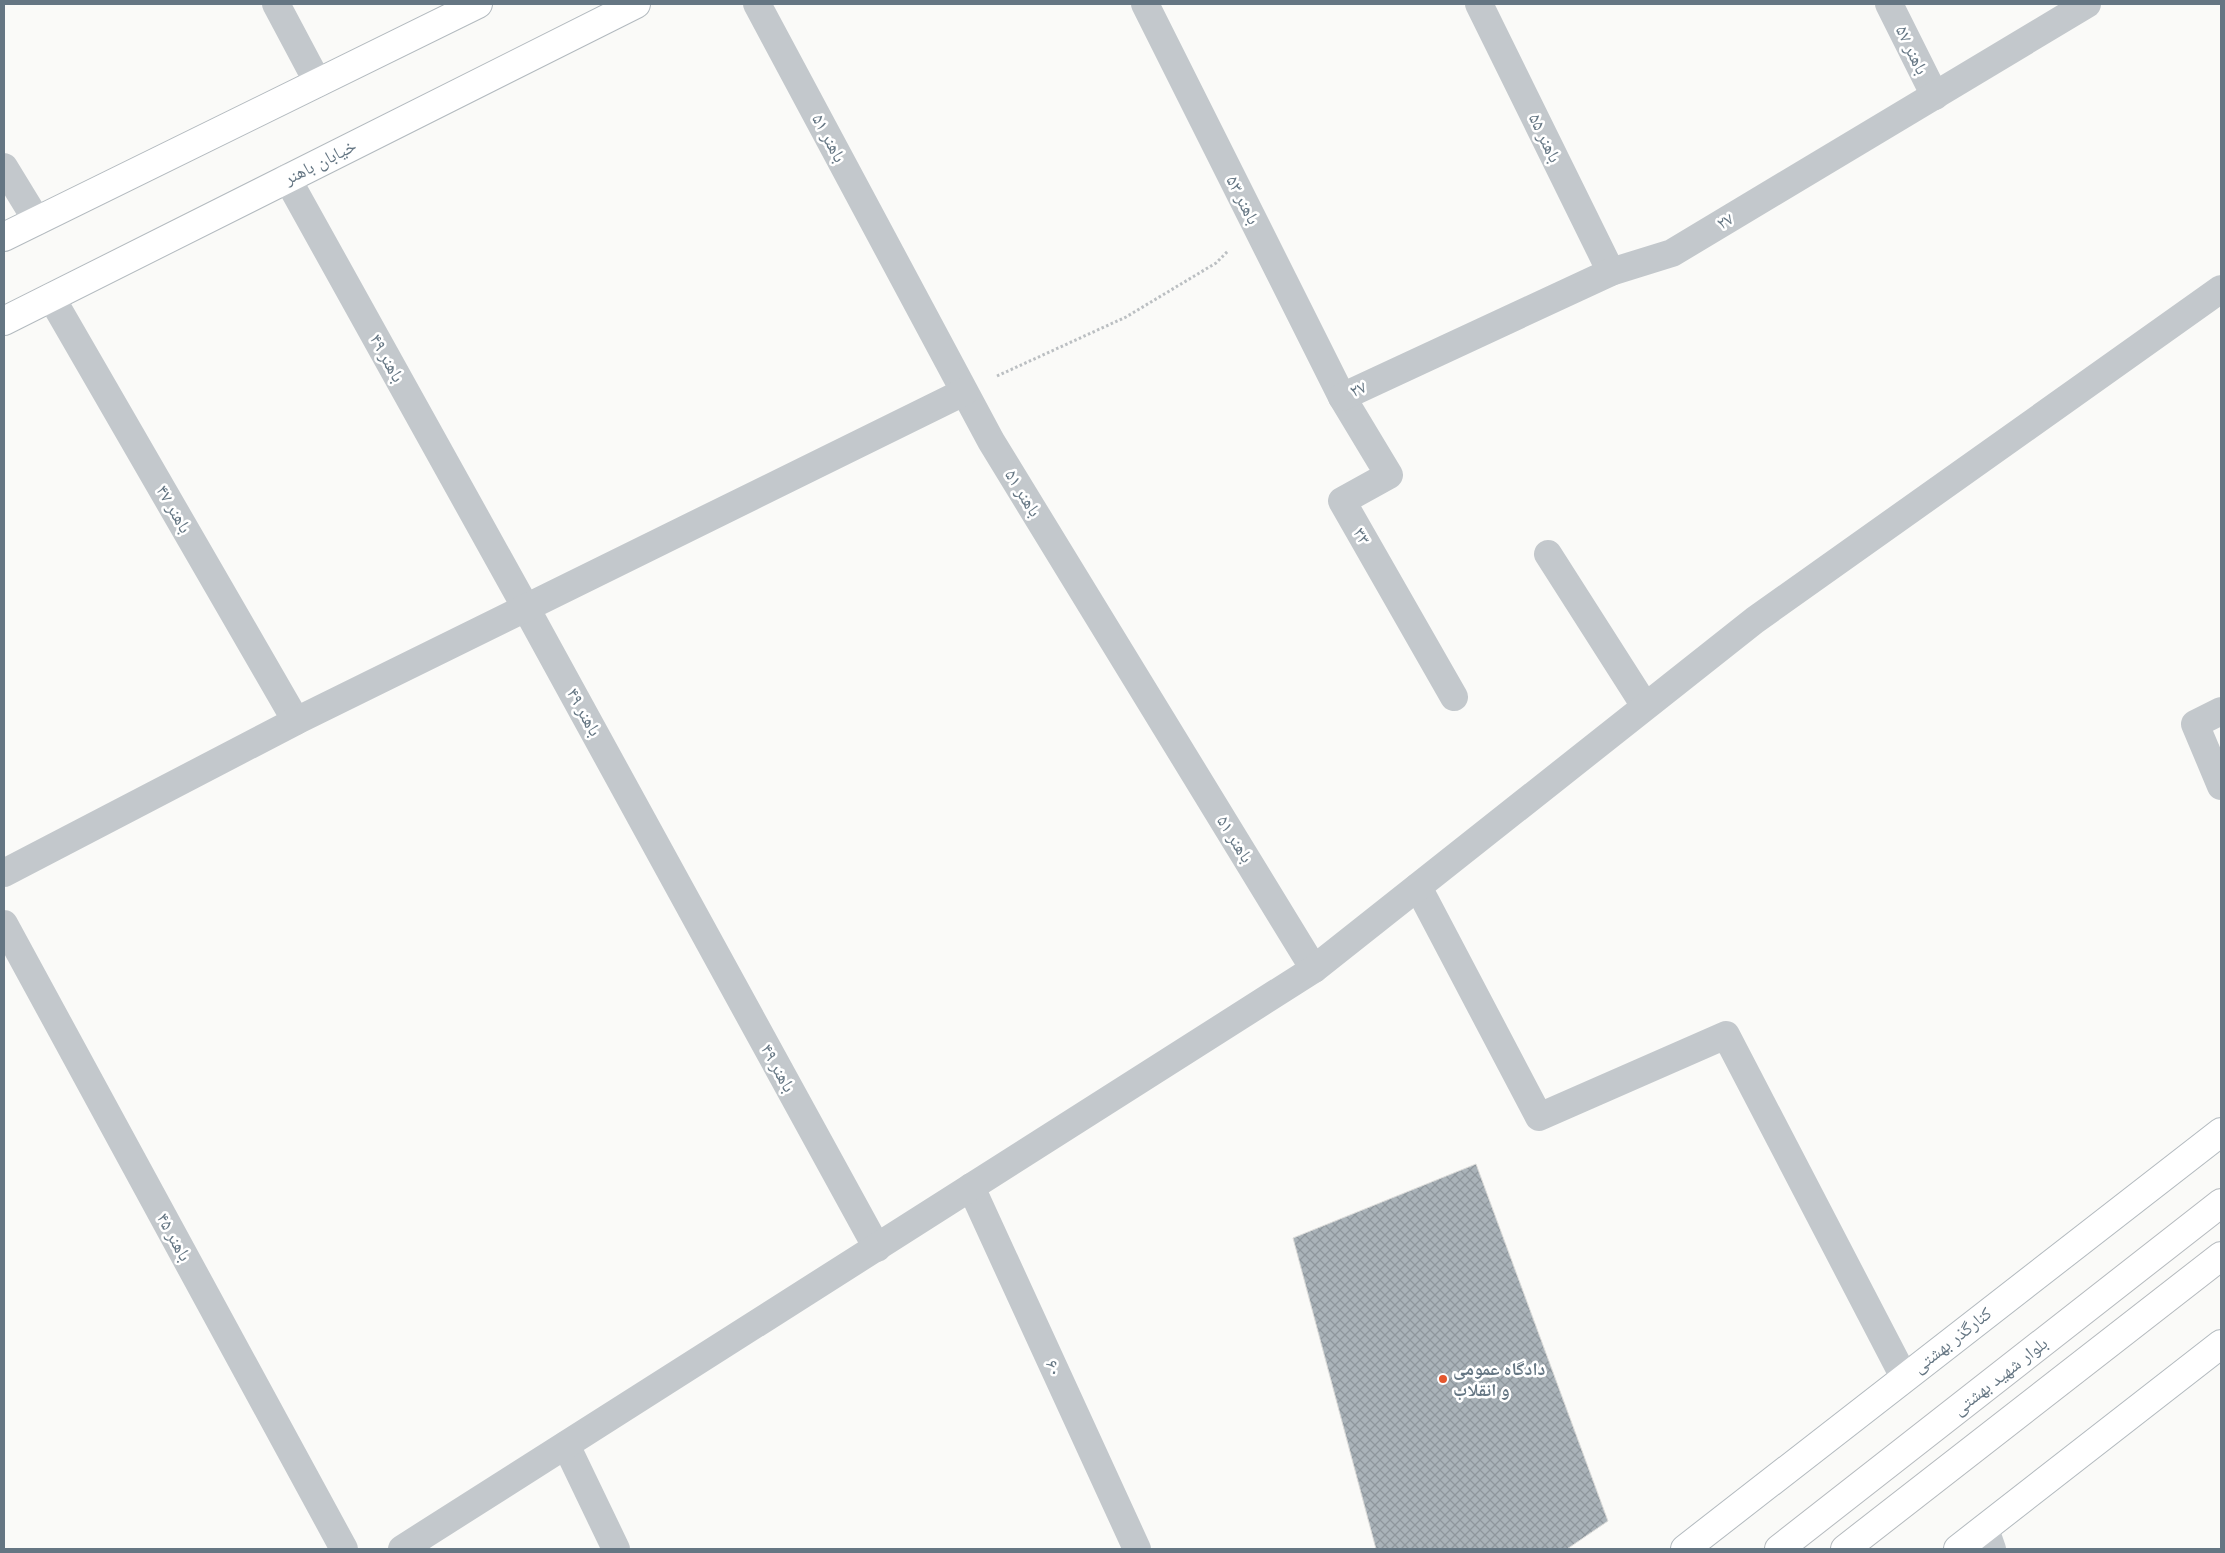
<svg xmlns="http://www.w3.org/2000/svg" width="2225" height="1553" font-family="Raleway,'Noto Naskh Arabic',sans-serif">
	<defs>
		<pattern id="building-cross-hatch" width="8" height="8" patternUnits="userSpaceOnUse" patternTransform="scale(1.25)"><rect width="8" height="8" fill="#aab3b9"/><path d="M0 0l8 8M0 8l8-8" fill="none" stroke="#8e969c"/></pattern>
	</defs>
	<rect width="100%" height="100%" fill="#fafaf8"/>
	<path fill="url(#building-cross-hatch)" stroke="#dcdcda" d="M1476,1164L1608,1521L1567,1549H1376L1293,1238Z"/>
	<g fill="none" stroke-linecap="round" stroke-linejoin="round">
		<g stroke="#b3babf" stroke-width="30">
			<g id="secondary">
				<path d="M4,237L478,4"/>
				<path d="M4,321L636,4"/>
				<path d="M1685,1549L2221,1132"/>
				<path d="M1958,1549L2221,1344"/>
			</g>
		</g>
		<g stroke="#b5babe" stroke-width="30">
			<g id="primary">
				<path d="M1779,1549L2221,1203"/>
				<path d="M1845,1549L2221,1256"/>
			</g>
		</g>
		<path stroke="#bbbfc2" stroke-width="3" stroke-dasharray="2.5 2.5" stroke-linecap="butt" d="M997,376L1126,317L1216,263L1228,251"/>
		<g stroke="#c3c8cc" stroke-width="28">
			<path d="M276,4L318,83"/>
			<path d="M757,4L991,441L1314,969"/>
			<path d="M1145,4L1342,397L1389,475L1342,501L1454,697"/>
			<path d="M1479,4L1611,272"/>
			<path d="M1889,4L1935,96"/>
			<path d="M4,167L37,221"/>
			<path d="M287,178L526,608L877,1248"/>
			<path d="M51,297L296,721"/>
			<path d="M1342,397L1611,272L1672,253L2087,4"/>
			<path d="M1548,554L1645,706"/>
			<path d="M2221,711L2195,724L2221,786"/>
			<path d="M4,873L296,721L964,392"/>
			<path d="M1418,887L1539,1117L1726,1035L1904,1377"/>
			<path d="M4,924L344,1549"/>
			<path d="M971,1187L1137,1549"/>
			<path d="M566,1445L616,1549"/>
			<path d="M1985,1529L1992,1549"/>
			<path d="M402,1549L1314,969L1755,620L2221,289"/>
		</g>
		<use href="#secondary" stroke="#fff" stroke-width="28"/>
		<use href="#primary" stroke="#fff" stroke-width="28"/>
	</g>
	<circle fill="#e4572e" stroke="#fff" stroke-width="2" cx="1443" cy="1379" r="5"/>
	<g text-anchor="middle" stroke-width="5" stroke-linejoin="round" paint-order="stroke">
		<g font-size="18" fill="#657683" stroke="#fff">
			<text transform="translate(1912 50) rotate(64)" y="6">باهنر ۵۷</text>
			<text transform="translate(829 138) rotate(62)" y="6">باهنر ۵۱</text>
			<text transform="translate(1545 138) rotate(64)" y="6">باهنر ۵۵</text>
			<text transform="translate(320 162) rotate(-27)" y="6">خیابان باهنر</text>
			<text transform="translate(1243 200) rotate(63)" y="6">باهنر ۵۳</text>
			<text transform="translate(1725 221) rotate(-31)" y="6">۲۷</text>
			<text transform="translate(387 358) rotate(61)" y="6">باهنر ۴۹</text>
			<text transform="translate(1358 389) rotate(-25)" y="6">۲۷</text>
			<text transform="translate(1023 493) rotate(58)" y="6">باهنر ۵۱</text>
			<text transform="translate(174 509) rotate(60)" y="6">باهنر ۴۷</text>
			<text transform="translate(1362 536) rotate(60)" y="6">۳۳</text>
			<text transform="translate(584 712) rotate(61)" y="6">باهنر ۴۹</text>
			<text transform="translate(1235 839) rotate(58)" y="6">باهنر ۵۱</text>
			<text transform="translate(778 1068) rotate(61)" y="6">باهنر ۴۹</text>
			<text transform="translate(174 1237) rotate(61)" y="6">باهنر ۴۵</text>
			<text transform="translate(1952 1340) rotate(-38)" y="6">کنارگذر بهشتی</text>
			<text transform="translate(1054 1368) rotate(65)" y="6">۶۰</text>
			<text transform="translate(2000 1376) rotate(-38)" y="6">بلوار شهید بهشتی</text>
		</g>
		<g font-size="18" font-weight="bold" fill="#657683" stroke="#fff" text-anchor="start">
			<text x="1453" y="1375">دادگاه عمومی<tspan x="1453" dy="21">و انقلاب</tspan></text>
		</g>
	</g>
	<rect width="2225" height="1553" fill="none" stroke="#657683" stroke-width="10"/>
</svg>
